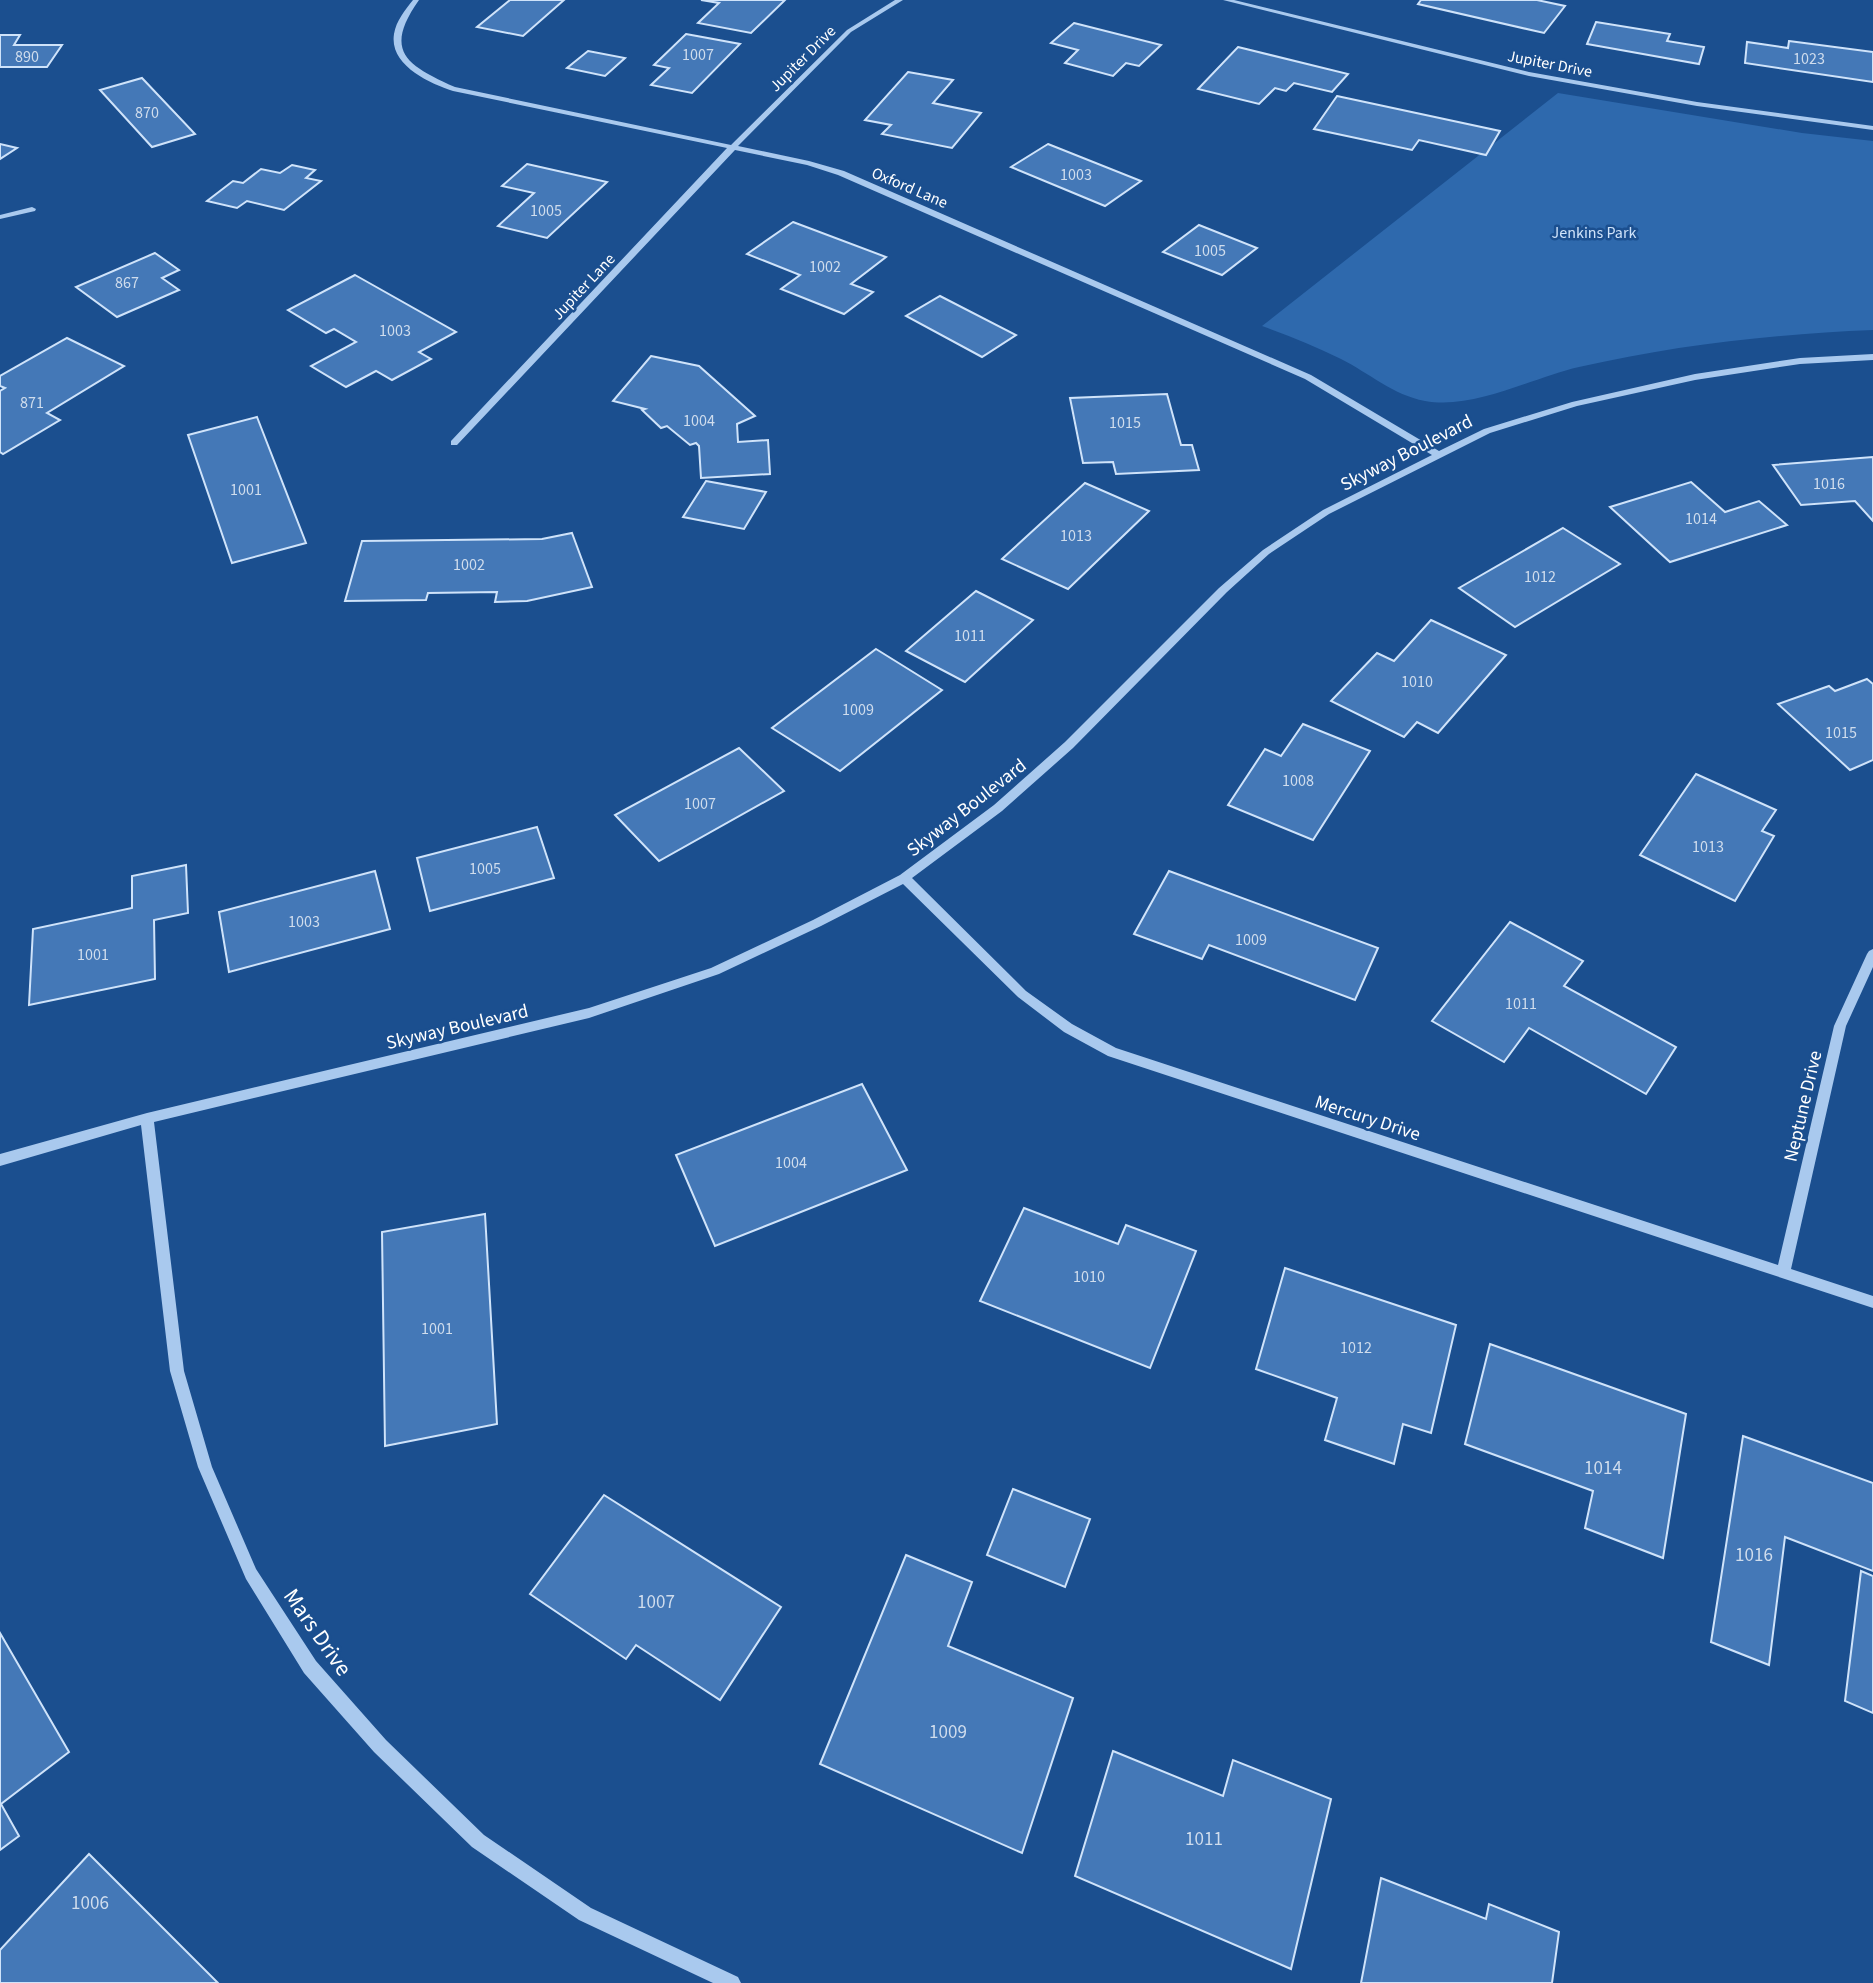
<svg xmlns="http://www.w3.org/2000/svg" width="1873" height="1983" font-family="'Source Sans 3',sans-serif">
	<rect width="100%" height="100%" fill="#1b4f8f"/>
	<path fill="#2e69ad" d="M1558,93L1802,133L1873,141V330C1774,334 1675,345 1579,367C1531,378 1474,410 1425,401C1393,395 1369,373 1341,359C1315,346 1289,336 1262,326Z"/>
	<g fill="#4478b7" stroke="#cfe3fa" stroke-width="2">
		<path d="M510,0H564L523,36L477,27Z"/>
		<path d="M701,0H785L751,33L698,23L719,3Z"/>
		<path d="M1421,0H1537L1565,6L1544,33L1418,4Z"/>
		<path d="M1596,22L1670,34L1667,41L1704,47L1699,64L1587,44Z"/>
		<path d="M1074,23L1161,45L1139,66L1126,63L1113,76L1065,63L1078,50L1051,43Z"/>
		<path d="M686,34L740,44L692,93L651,85L669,68L654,65Z"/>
		<path d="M0,35H20L14,45H62L47,67H0Z"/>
		<path d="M1789,41L1873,52V82L1745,63L1747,42L1788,48Z"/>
		<path d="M1238,47L1348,74L1332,92L1294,83L1286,91L1275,88L1259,104L1198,89Z"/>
		<path d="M588,51L625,58L605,76L567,68Z"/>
		<path d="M908,72L953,80L933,103L981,113L952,148L882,134L891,125L865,120Z"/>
		<path d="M142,78L195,134L152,147L100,90Z"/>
		<path d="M1337,96L1500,131L1486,155L1419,140L1412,150L1314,129Z"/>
		<path d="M0,144L17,148L0,159Z"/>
		<path d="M1048,144L1141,181L1105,206L1011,167Z"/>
		<path d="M527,164L607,182L547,238L498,226L534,193L502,186Z"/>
		<path d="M292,165L315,170L306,178L321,181L284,210L247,201L237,208L207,201L233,181L243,183L261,169L280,173Z"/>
		<path d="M793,222L886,257L851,284L873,292L844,314L781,289L800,275L747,254Z"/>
		<path d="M1199,225L1257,248L1222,275L1163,252Z"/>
		<path d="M155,253L179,270L162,278L179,290L117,317L76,287Z"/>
		<path d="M355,275L456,332L419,352L431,359L392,380L376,371L346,387L311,366L356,342L334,329L326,333L288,310Z"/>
		<path d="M940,296L1016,335L982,357L906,316Z"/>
		<path d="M67,338L124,366L47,413L60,420L3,454L0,452V391L5,388L0,386V376Z"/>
		<path d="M651,356L699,366L755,416L737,424L738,442L768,440L770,474L701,478L699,446L696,443L690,445L667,426L661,428L642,410L645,409L613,401Z"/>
		<path d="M1167,394L1181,445H1192L1199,470L1116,474L1113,462L1083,463L1070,398Z"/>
		<path d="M257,417L306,543L232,563L188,435Z"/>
		<path d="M1873,457V521L1855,501L1801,505L1773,465Z"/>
		<path d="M706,481L766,492L744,529L683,517Z"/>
		<path d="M1691,482L1725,512L1759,501L1787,525L1670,562L1610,507Z"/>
		<path d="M1085,483L1149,511L1068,589L1002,559Z"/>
		<path d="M1563,528L1620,564L1515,627L1459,588Z"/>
		<path d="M572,533L592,587L527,601L495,602L497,592L428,593L426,600L345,601L362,541L542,539Z"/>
		<path d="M976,591L1033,620L965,682L906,651Z"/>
		<path d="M1431,620L1506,655L1438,733L1417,722L1404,737L1331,701L1377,653L1394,661Z"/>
		<path d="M876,649L942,690L840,771L772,728Z"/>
		<path d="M1867,679L1873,684V760L1850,770L1778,704L1829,686L1835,691Z"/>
		<path d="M1303,724L1370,751L1313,840L1228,805L1265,749L1281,756Z"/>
		<path d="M739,748L784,791L659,861L615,815Z"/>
		<path d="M1696,774L1776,810L1762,831L1774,836L1735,901L1640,855Z"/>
		<path d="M537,827L554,878L430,911L417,858Z"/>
		<path d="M186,865L188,913L154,920L155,979L29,1005L33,929L132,908V876Z"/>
		<path d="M375,871L390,929L229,972L219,912Z"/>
		<path d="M1169,871L1378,948L1355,1000L1209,945L1202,959L1134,934Z"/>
		<path d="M1510,922L1583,961L1564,986L1676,1047L1646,1094L1529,1028L1504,1062L1432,1021Z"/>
		<path d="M862,1084L907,1170L715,1246L676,1155Z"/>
		<path d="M1024,1208L1118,1244L1126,1225L1196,1251L1150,1368L980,1301Z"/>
		<path d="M485,1214L497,1424L385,1446L382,1232Z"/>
		<path d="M1285,1268L1456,1325L1431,1433L1403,1424L1394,1464L1325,1440L1337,1398L1256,1369Z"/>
		<path d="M1490,1344L1686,1414L1663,1558L1585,1528L1593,1491L1465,1444Z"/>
		<path d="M1743,1436L1873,1483V1571L1785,1537L1769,1665L1711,1642Z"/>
		<path d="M1013,1489L1090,1519L1065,1587L987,1555Z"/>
		<path d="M604,1495L781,1607L720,1700L636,1645L626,1659L530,1594Z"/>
		<path d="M906,1555L972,1582L948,1646L1073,1698L1022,1853L820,1764Z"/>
		<path d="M1861,1571L1873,1576V1713L1845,1701Z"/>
		<path d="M0,1633L69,1752L1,1804L19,1836L0,1850Z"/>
		<path d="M1113,1751L1223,1796L1233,1760L1331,1799L1291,1969L1075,1876Z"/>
		<path d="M89,1854L218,1983H0V1950Z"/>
		<path d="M1381,1878L1486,1919L1489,1904L1559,1932L1552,1983H1361Z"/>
	</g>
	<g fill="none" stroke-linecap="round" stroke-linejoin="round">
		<g fill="#a9c9ee" fill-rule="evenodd">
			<path d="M413,0H419C383,51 406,65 455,87L731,145L847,30L895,0H903L851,32L738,146L809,161L844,171L1311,375L1439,451L1484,429L1572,402L1695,374L1800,358L1873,354V360L1800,364L1695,380L1577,406L1490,433L1329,514L1269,554L1227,592L1073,748L1002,811L912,878L1026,991L1072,1024L1116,1048L1778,1265L1834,1026L1867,954L1869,951L1873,949V967L1846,1026L1791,1269L1873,1296V1308L1108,1056L1064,1032L1018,997L903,884L821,926L719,974L589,1018L154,1122L184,1371L212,1467L256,1569L316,1661L386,1740L484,1835L591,1908L738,1977L741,1983H713L579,1920L472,1847L374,1752L304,1673L246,1579L198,1467L170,1371L141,1125L0,1166V1154L147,1113L589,1008L711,968L813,920L900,875L994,805L1065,742L1219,588L1263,550L1323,510L1432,455L1305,379L838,175L807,165L735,150L457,445H451V441L727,148L453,91C429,83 389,65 394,34C396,21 405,10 413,0Z"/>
			<path d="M1223,0H1234L1529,72L1697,102L1873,126V130L1697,106L1529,76Z"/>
			<path d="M32,207L36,209L35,211L0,219V215Z"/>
		</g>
	</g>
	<g text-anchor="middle" stroke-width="5" stroke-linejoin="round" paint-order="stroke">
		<g font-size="16" fill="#d0dded">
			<text x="698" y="60">1007</text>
			<text x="27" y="62">890</text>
			<text x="1809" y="64">1023</text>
			<text x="147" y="118">870</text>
			<text x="1076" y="180">1003</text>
			<text x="546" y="216">1005</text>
			<text x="1210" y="256">1005</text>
			<text x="825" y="272">1002</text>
			<text x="127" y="288">867</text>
			<text x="395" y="336">1003</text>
			<text x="32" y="408">871</text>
			<text x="699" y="426">1004</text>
			<text x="1125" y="428">1015</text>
			<text x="1829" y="489">1016</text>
			<text x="246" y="495">1001</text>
			<text x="1701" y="524">1014</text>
			<text x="1076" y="541">1013</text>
			<text x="469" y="570">1002</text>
			<text x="1540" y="582">1012</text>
			<text x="970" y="641">1011</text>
			<text x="1417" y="687">1010</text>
			<text x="858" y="715">1009</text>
			<text x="1841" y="738">1015</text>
			<text x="1298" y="786">1008</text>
			<text x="700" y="809">1007</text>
			<text x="1708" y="852">1013</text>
			<text x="485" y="874">1005</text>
			<text x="304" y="927">1003</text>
			<text x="1251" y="945">1009</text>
			<text x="93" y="960">1001</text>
			<text x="1521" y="1009">1011</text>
			<text x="791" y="1168">1004</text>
			<text x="1089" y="1282">1010</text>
			<text x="437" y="1334">1001</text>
			<text x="1356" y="1353">1012</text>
		</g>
		<g font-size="16" fill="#fff" stroke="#1b4f8f">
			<text transform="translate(802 58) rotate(-45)" y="6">Jupiter Drive</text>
			<text transform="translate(1550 63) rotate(11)" y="6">Jupiter Drive</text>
			<text transform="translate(910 187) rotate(23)" y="6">Oxford Lane</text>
			<text transform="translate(583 286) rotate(-47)" y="6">Jupiter Lane</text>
		</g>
		<g font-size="16" fill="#cfe3fa" stroke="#1b4f8f">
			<text x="1594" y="238">Jenkins Park</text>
		</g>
		<g font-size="19" fill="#fff" stroke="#1b4f8f">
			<text transform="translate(1406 452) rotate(-27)" y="7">Skyway Boulevard</text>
			<text transform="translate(966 807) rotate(-38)" y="7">Skyway Boulevard</text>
			<text transform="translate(457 1026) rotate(-13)" y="7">Skyway Boulevard</text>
			<text transform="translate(1802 1106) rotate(-77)" y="7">Neptune Drive</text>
			<text transform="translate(1368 1117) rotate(18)" y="7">Mercury Drive</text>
		</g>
		<g font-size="19" fill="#d0dded">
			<text x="1603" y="1474">1014</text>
			<text x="1754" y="1561">1016</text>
			<text x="656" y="1608">1007</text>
			<text x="948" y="1738">1009</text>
			<text x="1204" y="1845">1011</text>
			<text x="90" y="1909">1006</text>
		</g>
		<g font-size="23" fill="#fff" stroke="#1b4f8f">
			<text transform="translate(318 1632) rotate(55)" y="8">Mars Drive</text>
		</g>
	</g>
</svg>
